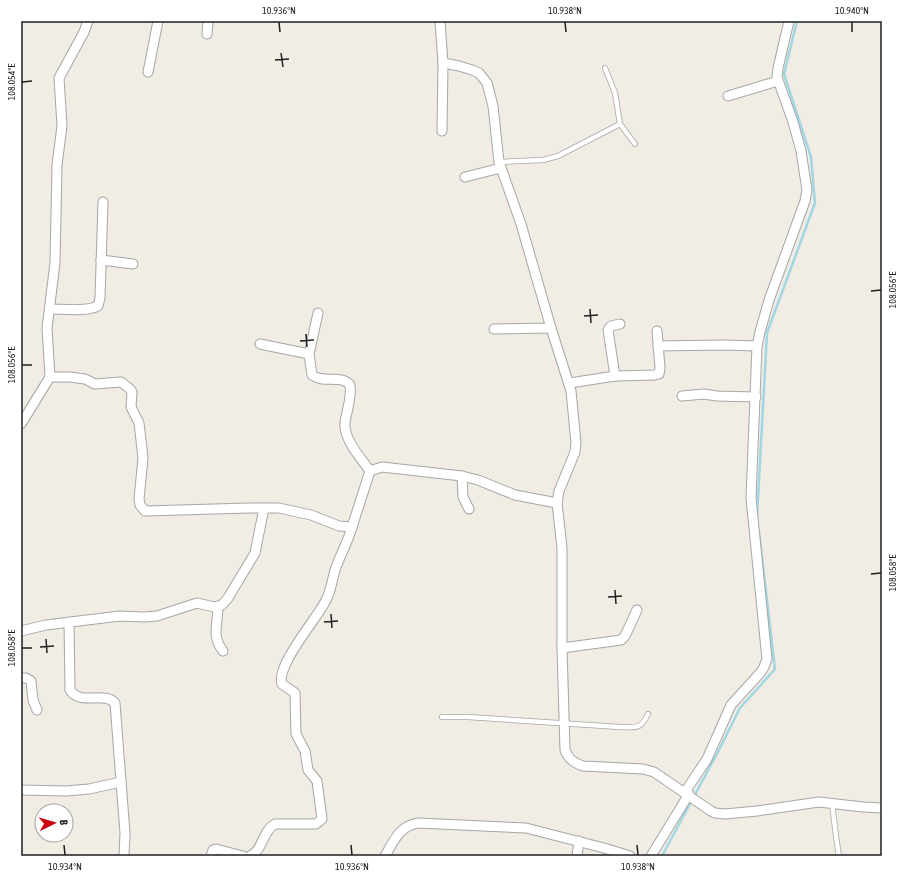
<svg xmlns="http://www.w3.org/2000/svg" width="903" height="877" font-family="'Asap Condensed',sans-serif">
	<rect width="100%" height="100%" fill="#f1ece4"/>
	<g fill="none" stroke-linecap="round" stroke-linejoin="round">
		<g stroke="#a1d7e2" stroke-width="2.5">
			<path d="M757,517L767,333L815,203L811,157L784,74L797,21"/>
			<path d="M662,856L719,750L740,708L775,669L759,532"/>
		</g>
		<g stroke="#a6a6a6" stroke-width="6">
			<g id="service">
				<path d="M605,68L615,93L620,124"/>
				<path d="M499,162L543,160L558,156L620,124L635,144"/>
				<path d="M442,717H468L620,727C637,727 640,730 648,714"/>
				<path d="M832,803L836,836L839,856"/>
			</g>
		</g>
		<g stroke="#a6a6a6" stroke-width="11">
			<g id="minor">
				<path d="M440,21L443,63L459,66L472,70L479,73L487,83L493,106L499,162L521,224L551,328L571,391L576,443L575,452L559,491L557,503L562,548V648L565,750C568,759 574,763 583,766L643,769L654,772L711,811L715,813L725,814L757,811L819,802L863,807L882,808"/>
				<path d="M207,34L208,21"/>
				<path d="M148,72L158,21"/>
				<path d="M728,96L778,81"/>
				<path d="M442,131L443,63"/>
				<path d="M465,177L501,168"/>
				<path d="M101,260L133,264"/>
				<path d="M50,309C63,309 87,312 98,306L100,298L103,202"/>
				<path d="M318,313L309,354L312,375C323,384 341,374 350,385C352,397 347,410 345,422C343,439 361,458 370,471"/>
				<path d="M494,329L551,328"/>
				<path d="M260,344L309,354"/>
				<path d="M658,346L724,345L757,346"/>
				<path d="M615,376L608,330L611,326L620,324"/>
				<path d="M50,377H70L85,379L95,384L121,382L130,389L132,392L131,407L139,423L143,458L139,499L140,505L145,511L249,508H279L311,515L339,526L352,527L370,471L382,467L462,476L478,480L515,495L557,503"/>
				<path d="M570,383L615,376L655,375L659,374L660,368L657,331"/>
				<path d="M682,396L704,394L717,396L756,397"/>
				<path d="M21,424L50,377L47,328L55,263L57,165L62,126L59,78L84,32L88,21"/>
				<path d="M462,476L463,497L469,509"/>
				<path d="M218,606C218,624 211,636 223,651"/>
				<path d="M69,622L70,690C80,706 105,691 115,703L125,833L124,856"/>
				<path d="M21,631L46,625L120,616L144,617L157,616L197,603L214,607L222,605L228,598L255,553L264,508"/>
				<path d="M562,648L621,640L625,636L637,610"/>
				<path d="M21,678H26L31,681L33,700L37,710"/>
				<path d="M21,790L66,791L89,789L121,782"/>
				<path d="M685,792L707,759L731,705L761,672L764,667L767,659L751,498L757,346L760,332L769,300L805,201L807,190L801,151L793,122L777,77L778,68L789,21"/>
				<path d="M211,856L213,850L216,849L243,856"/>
				<path d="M250,856C263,851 262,831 275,824H316L322,819L317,781L308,770L305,751L296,734L295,693L282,684C275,667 317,618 325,602C331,592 332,580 335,570C340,555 348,542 352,527"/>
				<path d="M385,856C394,841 399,826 418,823L526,828L604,848L630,856"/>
				<path d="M577,856L579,841"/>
				<path d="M651,856L689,794"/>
			</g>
		</g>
		<use href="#service" stroke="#fff" stroke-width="4.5"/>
		<use href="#minor" stroke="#fff" stroke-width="9"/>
	</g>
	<path fill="none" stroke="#1f1f1f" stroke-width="1.5" d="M279,22L280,32M565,22L566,32M852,22V32M281,53L283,67M275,60L289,59M22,82L32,81M871,291L881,290M590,309L591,323M584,316L598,315M306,334L307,347M300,341L314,340M22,365H32M871,574L881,573M615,590L616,604M608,597L622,596M331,614L332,628M324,622L338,621M46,639L47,653M40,647L54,646M22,648H32M64,845L65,855M351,845L352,855M637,845L638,855"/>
	<rect width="903" height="877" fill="none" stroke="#ffffff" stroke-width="44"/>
	<g transform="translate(54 823) rotate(85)"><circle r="19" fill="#ffffff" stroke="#a5a5a5"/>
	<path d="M0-3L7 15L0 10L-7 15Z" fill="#ce000e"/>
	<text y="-6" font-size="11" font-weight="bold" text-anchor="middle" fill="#1f1f1f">B</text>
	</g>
	<rect x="22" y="22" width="859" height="833" fill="none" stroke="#1f1f1f" stroke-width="1.5"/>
	<g font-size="10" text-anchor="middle" fill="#1f1f1f">
		<text x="279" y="14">10.936°N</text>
		<text x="565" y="14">10.938°N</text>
		<text x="852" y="14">10.940°N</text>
		<text transform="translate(11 82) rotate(-90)" y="4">108.054°E</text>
		<text transform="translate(892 290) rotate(-90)" y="4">108.056°E</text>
		<text transform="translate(11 365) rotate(-90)" y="4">108.056°E</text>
		<text transform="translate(892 573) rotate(-90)" y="4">108.058°E</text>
		<text transform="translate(11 648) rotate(-90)" y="4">108.058°E</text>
		<text x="65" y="870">10.934°N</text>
		<text x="352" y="870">10.936°N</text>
		<text x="638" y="870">10.938°N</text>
	</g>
</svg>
